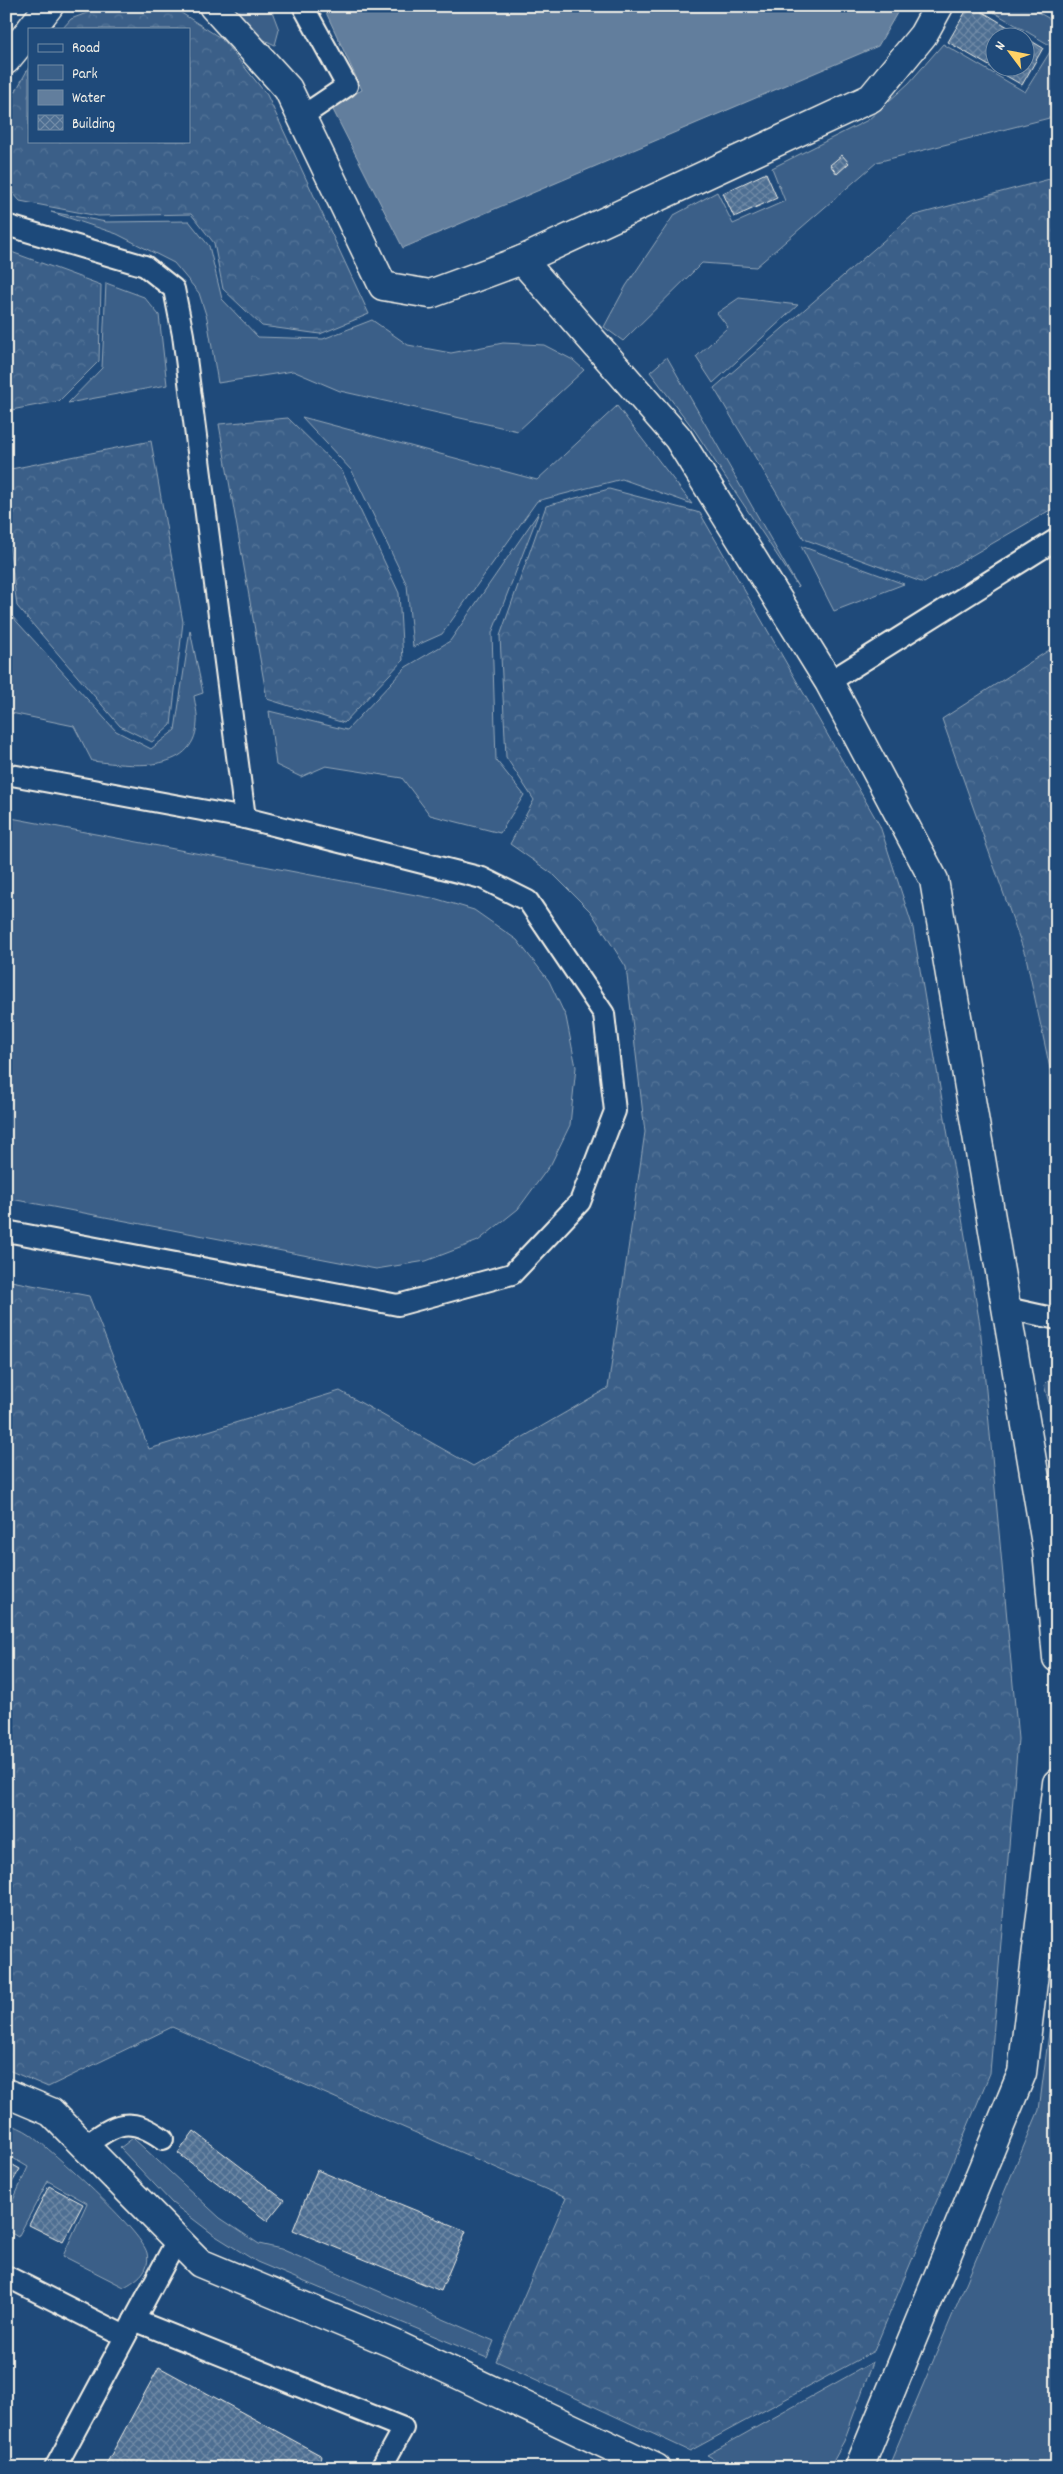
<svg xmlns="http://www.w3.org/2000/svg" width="1063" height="2474" font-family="Dekko,sans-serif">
	<defs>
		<pattern id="forest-crowns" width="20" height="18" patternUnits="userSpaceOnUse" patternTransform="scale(1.25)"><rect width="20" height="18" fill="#3a5f88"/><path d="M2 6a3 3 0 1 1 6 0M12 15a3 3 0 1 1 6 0" fill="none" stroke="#577699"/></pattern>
		<pattern id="building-cross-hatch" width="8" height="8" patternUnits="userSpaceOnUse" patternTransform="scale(1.25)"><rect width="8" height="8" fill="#4d6e92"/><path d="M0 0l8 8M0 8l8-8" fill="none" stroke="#708aa6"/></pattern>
	</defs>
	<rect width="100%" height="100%" fill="#1f4a7a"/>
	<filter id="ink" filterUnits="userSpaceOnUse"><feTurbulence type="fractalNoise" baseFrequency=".02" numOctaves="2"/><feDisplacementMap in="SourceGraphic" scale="10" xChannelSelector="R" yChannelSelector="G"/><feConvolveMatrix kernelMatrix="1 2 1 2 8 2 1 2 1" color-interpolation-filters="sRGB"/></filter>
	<g filter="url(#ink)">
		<g fill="#3a5f88" stroke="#97a8b8">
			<path d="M226,6H270L279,30L275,45L258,37Z"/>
			<path d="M983,6H1027L1057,23V116L877,162L756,267L702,263L623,341L604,327L626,286L674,215L717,192L733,224L785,201L772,168L868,120L909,83L943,44L1025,92L1053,47Z"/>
			<path d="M51,212L106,222L189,221L209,246L222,299L258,337L323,339L372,320L408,345L451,353L503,343L544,345L573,360L584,370L518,431L340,391L293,371L218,383L207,318L199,293L174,263L117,234Z"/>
			<path d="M106,283L144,297L159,315L167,385L68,403L102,368Z"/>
			<path d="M739,298L798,305L713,383L696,357L728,327L717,313Z"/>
			<path d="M667,357L798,587L695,431L650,372Z"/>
			<path d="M617,406L692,504L622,479L537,501L442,634L413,647L407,585L352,471L302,417L537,480Z"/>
			<path d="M539,512L492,633L496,760L524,795L500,833L430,815L402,778L326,766L301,777L276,765L269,711L347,730L406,667L450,641Z"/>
			<path d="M801,546L904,584L834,611Z"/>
			<path d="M6,585L9,613L116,731L151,749L175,730L190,630L203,693L194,696C195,704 198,714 197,723C194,776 127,765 92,761L74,726L11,713L6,717Z"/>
			<path d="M6,817L437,899L474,910L517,940L549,981L566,1017L576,1067L570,1125L551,1164L518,1209L478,1241L426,1261L376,1269L6,1198Z"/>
			<path d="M1057,1372V1421L1054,1420L1044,1385Z"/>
			<path d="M1057,1971V2468H888L1039,2110Z"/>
			<path d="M6,2122C14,2126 23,2129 30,2134C52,2151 141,2230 147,2253C151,2270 137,2280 124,2287L63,2256L87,2203L48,2181L18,2237L6,2230V2216L28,2167L6,2154Z"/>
			<path d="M133,2138L220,2218L259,2244L281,2249L494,2341L487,2358L257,2262L214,2235L172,2203L120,2148Z"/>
			<path d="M873,2362L844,2441L829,2468H731L707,2455Z"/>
		</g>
		<g fill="url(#forest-crowns)" stroke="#97a8b8">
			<path d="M105,6L172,7L222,39L267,95L369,314L320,334L262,326L223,289L214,243L191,214L98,216L20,201L6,185V109L29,67V141H189V29H62L71,19Z"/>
			<path d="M1057,177V506L924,583L804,539L714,388L912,216Z"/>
			<path d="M6,250L101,285L99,361L59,401L6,411Z"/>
			<path d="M288,418L342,471L399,593L403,660L344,723L267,699L219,424Z"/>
			<path d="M151,441L183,622L171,725L152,742L120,726L17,606L6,522V470Z"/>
			<path d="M609,489L700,513L880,826L913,928L980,1325L1018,1739L990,2073L874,2351L690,2451L496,2361L566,2198L172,2027L48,2087L6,2069V1280L89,1296L149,1449L340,1391L473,1466L608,1388L645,1132L626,967L591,912L554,875L510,844L534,800L506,757L500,636L546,506Z"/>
			<path d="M1057,645V1101L1026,957L942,719Z"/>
		</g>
		<path fill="#627e9d" stroke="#9cacbb" d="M323,6H901L878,46L403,248L331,106L362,90Z"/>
		<g fill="url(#building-cross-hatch)" stroke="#f4f1e8" fill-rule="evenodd">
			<path d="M969,6H973L1043,48L1022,85L948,42ZM996,38H1026V68H996Z"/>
			<path d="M842,155L849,163L837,174L830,165Z"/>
			<path d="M766,173L777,198L734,217L723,193Z"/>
			<path d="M194,2131L284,2200L267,2221L178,2153Z"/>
			<path d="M6,2161L20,2169L10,2186L6,2183Z"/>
			<path d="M317,2170L466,2231L441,2291L293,2230Z"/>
			<path d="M49,2186L83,2204L63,2242L29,2225Z"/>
			<path d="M159,2367L322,2456L316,2468H104Z"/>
		</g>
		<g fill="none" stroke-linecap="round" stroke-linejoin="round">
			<g stroke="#f4f1e8" stroke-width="24">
				<g id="service">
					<path d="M301,117L347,86L303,6"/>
					<path d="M6,225L145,266L174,289L183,335L245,818"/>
					<path d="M829,682L1057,539"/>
					<path d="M6,774L245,818L482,878L528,901L604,1014L615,1111L580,1202L512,1274L398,1305L6,1231"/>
					<path d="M1007,1308L1057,1319"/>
					<path d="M85,2146C116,2123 129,2115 163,2139"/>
					<path d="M6,2276L125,2336"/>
					<path d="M134,2320L403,2428L381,2468"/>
					<path d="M55,2468L177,2240"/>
				</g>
			</g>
			<g stroke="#f4f1e8" stroke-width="31">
				<g id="minor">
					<path d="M213,6L288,89L383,286L430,294L522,260L871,98L923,35L939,6"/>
					<path d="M31,29L49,6"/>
					<path d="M6,60L29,32"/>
					<path d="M522,260L678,438L829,682L934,880L1047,1550L1057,1658"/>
					<path d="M6,2093L51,2112L200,2263L392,2343L656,2468"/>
					<path d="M859,2468L1022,2073L1057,1783"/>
				</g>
			</g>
			<use href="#service" stroke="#1f4a7a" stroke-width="20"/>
			<use href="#minor" stroke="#1f4a7a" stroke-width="28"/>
		</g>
	</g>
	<rect width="1063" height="2474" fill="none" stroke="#1f4a7a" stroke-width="25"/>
	<rect x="12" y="12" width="1038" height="2449" fill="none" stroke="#f4f1e8" stroke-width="2" filter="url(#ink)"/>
	<rect x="28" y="28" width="162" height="115" fill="#1f4a7a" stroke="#748da6"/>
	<rect x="38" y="44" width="25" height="8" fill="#1f4a7a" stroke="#748da6"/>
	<text x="72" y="52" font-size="15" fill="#f4f1e8">Road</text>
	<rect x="38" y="65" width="25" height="15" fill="#3a5f88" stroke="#748da6"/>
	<text x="72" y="78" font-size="15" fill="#f4f1e8">Park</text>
	<rect x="38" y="90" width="25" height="15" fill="#627e9d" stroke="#748da6"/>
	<text x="72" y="102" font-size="15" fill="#f4f1e8">Water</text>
	<rect x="38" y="115" width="25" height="15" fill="url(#building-cross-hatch)" stroke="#748da6"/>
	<text x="72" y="128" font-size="15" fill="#f4f1e8">Building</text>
	<g transform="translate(1010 52) rotate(302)"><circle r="24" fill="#1f4a7a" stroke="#748da6"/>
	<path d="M0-4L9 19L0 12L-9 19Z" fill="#ffd166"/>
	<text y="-8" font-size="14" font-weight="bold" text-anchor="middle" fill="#f4f1e8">N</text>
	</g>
</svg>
